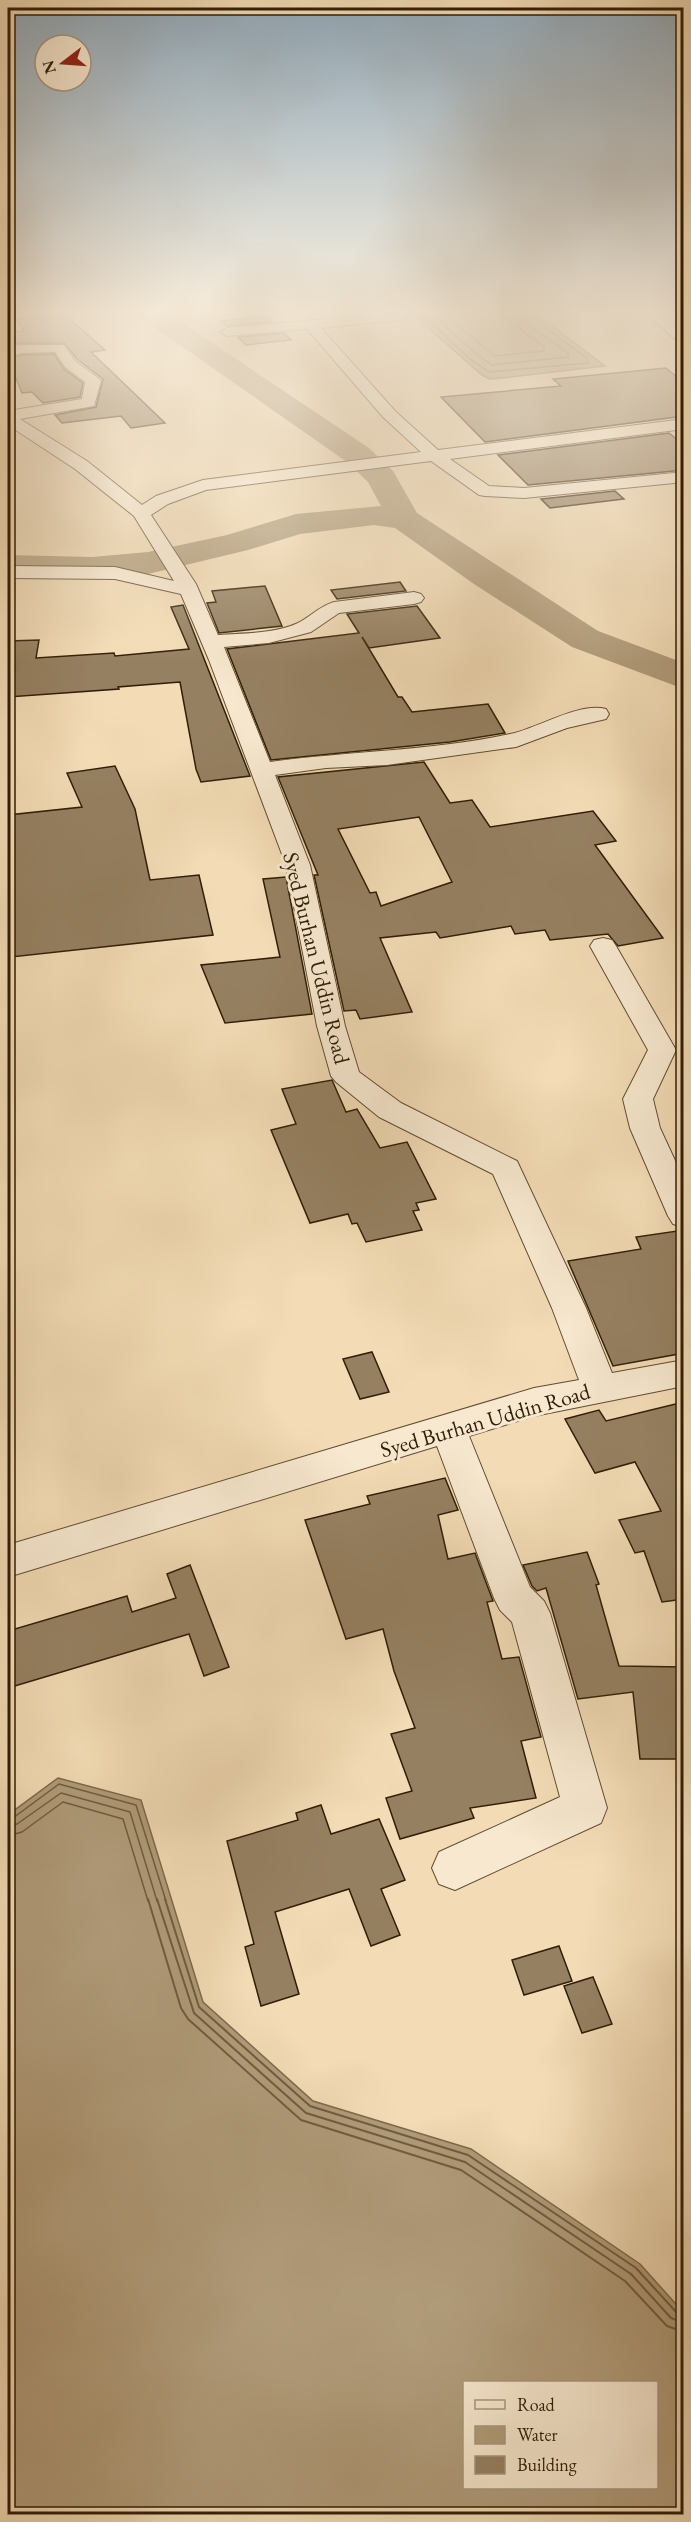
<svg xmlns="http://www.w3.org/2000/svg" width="691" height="2522" font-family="'EB Garamond',serif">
	<rect width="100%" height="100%" fill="#f2dbb5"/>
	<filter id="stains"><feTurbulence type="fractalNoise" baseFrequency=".00333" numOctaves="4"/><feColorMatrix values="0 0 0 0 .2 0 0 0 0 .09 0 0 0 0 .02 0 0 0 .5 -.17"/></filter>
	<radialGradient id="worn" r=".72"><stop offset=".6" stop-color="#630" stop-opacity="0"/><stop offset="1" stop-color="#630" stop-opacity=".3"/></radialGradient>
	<g fill="#b09b79" stroke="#7d694b" stroke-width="1.5" fill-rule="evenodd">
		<path d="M408,310H500L535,313L605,366L502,378L490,379L482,375Z"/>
		<path d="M58,1778L141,1800L203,2002L313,2101L471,2149L640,2264L683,2312V2514H8V1815ZM464,2382H656V2488H464Z"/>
	</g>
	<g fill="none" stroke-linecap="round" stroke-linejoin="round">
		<g stroke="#705c3f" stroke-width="1.5">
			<path d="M417,310L471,360L489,372L588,363L587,358L531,317L529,310"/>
			<path d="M428,310L476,354L492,365L568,357V353L526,323L521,310"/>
			<path d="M441,310L494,356L544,351V346C529,336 514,329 512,310"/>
			<path d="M8,1819L13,1818L59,1784L136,1805L166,1901"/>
			<path d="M8,1827L17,1824L61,1793L130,1812L157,1901"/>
			<path d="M8,1836L22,1832L63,1802L123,1819L148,1901"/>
		</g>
		<g stroke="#705c3f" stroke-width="2">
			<path d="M148,1899L181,2008L188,2019L301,2120L461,2170L625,2281L667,2326L684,2332"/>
			<path d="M157,1899L194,2013L306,2113L465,2162L631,2274L671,2318L684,2323"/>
			<path d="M165,1899L199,2007L310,2106L468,2155L636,2268L677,2313L684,2315"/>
		</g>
		<path fill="#b09b79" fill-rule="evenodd" d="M133,310H163L369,448L393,471L417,513L598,631L684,663V689L572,647L474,584L395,528L374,525L300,534L248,550L148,574L92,579L8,576V555L92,557L148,552L227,535L296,514L381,506L368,482L347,462L137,315Z"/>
	</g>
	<g fill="#958061" stroke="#301e05" stroke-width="1.5" fill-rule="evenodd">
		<path d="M52,315L66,316L105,350L91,352L165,423L131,428L121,416L62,423L55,415L96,407L103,379L77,359L64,343H19L8,346V333L24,331L16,319Z"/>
		<path d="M266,316L272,322L227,326L221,321Z"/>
		<path d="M284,333L291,340L246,345L238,337Z"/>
		<path d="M54,354L64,369L83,383L80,397L43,403L32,392L22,393L8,359L21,355Z"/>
		<path d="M666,368L684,383V416L485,442L441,397L561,386L553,379Z"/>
		<path d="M669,433L684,445V470L528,485L498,455Z"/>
		<path d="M615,491L624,499L550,508L541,499Z"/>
		<path d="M400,582L406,591L337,599L331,590Z"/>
		<path d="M265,586L282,626L219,633L207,603L216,602L212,591Z"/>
		<path d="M183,605L250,776L201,782L196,769L180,682L118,687L119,689L8,697V641L39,640L36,658L114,653L115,656L189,649L171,607Z"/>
		<path d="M417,606L440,638L369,648L362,637L398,697H402L412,712L488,704L505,733L450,742L271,760L227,649L359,633L347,614Z"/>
		<path d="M424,762L450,803L472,800L490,827L593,811L616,841L595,845L663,938L618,946L608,934L550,940L545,930L515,934L511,926L440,938L436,932L380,938L412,1012L360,1019L356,1010L344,1011L314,875H318L278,777ZM419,817L452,882L381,906L376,892L370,893L338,829Z"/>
		<path d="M115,766L135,809L150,880L199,875L213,935L11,957L8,924V815L82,807L67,773Z"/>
		<path d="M286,877L312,1014L225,1023L201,965L280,957L263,879Z"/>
		<path d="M332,1080L346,1112L357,1109L380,1148L407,1142L436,1199L416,1203L419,1210L413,1211L422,1230L366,1242L357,1223L352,1224L348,1214L310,1223L271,1130L296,1124L282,1089Z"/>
		<path d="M684,1230V1353L613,1366L568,1261L641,1249L636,1237Z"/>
		<path d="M372,1352L389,1392L360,1399L343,1359Z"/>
		<path d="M684,1402V1599L662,1602L644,1551L635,1553L619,1520L661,1511L635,1462L595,1473L565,1419L599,1410L606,1421Z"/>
		<path d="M445,1478L458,1510L438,1515L448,1559L475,1553L493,1601L487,1602L502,1659L519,1657L541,1737L521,1741L536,1798L470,1808L474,1818L400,1839L386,1798L412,1791L391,1734L415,1728L394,1671L383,1629L346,1639L305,1520L370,1504L367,1496Z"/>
		<path d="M587,1552L599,1584L596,1585L619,1666L684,1667V1759H640L633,1692L578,1699L546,1588L537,1591L532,1586L523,1565Z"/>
		<path d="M190,1565L229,1667L204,1676L189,1634L8,1688V1631L127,1596L132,1612L176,1598L167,1574Z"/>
		<path d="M321,1805L331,1834L379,1819L405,1880L381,1889L400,1935L371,1946L349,1889L275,1912L299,1994L261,2006L245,1947L254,1944L227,1841L298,1820L296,1813Z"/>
		<path d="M559,1946L572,1981L524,1995L512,1960Z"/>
		<path d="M593,1977L612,2024L582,2033L564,1986Z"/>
	</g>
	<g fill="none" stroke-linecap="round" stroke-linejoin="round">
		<g stroke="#604d31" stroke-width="2">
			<g id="minor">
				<path d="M643,310H658L684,332V344L679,343Z"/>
				<path d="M405,312L412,316L410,319L321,328L395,411L438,450L684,419V429L450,459L489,486L524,488L684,472V482L524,498L485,496L479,495L431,461L206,490L168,504L151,515L196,584L218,635C244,633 274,634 298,623C310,617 320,606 334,602L414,592L421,594L424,598L421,602L414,604L339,613L311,632L269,643L224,647L270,762C349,751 431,751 510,734C537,729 578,702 606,709L609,714L606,719L567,728L516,747L387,765L326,768L275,775L310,865L345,1026L359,1072L401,1103L517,1161L586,1308L612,1373L684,1360V1386L534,1416L469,1436L530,1587L544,1601L550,1613L607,1808L601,1823L455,1890L439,1884L432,1868L439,1852L560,1797L512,1622L500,1610L494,1598L437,1446L8,1577V1545L534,1388L579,1380L552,1308L493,1174L379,1117L336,1082L331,1076L317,1026L286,865L209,660L181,594L115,579L8,578V566L115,567L174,581L134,516L75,469L8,425V411L82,399L85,382L65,367L55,352L21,353L8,357V348L19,345H64L75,361L98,378L101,381L94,406L20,419L87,461L142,505L156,496L203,480L421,452L383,417L307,329L227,336L220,332L227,328Z"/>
				<path d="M603,938L612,940L616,946L676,1050L653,1099L660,1128L684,1180V1227L673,1224L668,1216L630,1128L623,1099L648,1050L590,946L594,940Z"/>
			</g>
		</g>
		<use href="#minor" fill="#f7e8cf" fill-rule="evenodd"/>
	</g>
	<linearGradient id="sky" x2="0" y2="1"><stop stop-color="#91aabc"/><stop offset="0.47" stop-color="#f9efde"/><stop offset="1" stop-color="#f9efde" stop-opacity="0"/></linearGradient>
	<rect width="691" height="663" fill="url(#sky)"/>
	<g text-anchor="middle" stroke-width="6" stroke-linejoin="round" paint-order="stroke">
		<g font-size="22" fill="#301e05" stroke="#f7e8cf">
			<text transform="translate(317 958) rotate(76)" y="8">Syed Burhan Uddin Road</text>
			<text transform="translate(485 1420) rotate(-16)" y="8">Syed Burhan Uddin Road</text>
		</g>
	</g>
	<rect width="691" height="2522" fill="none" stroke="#f2dbb5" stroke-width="30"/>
	<rect x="9" y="9" width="673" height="2504" fill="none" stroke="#301e05" stroke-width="3"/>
	<rect x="15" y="15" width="661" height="2492" fill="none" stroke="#301e05" stroke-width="1.5"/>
	<rect x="463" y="2381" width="195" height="108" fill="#f7e8cf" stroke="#a7977e" stroke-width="1.5"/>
	<rect x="475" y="2400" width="30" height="9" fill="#f7e8cf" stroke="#a7977e" stroke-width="1.5"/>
	<text x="517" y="2411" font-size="18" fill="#301e05">Road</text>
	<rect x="475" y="2426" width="30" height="18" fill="#b09b79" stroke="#a7977e" stroke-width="1.5"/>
	<text x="517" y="2441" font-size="18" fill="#301e05">Water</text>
	<rect x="475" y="2456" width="30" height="18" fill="#958061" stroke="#a7977e" stroke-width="1.5"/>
	<text x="517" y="2471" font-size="18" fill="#301e05">Building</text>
	<g transform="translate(63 63) rotate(253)"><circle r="28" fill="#f7e8cf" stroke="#a7977e" stroke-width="1.5"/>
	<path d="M0-4.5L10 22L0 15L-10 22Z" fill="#8f2418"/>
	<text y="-9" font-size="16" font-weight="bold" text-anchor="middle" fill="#301e05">N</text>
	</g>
	<rect width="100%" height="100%" filter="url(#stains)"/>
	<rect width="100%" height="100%" fill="url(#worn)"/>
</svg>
